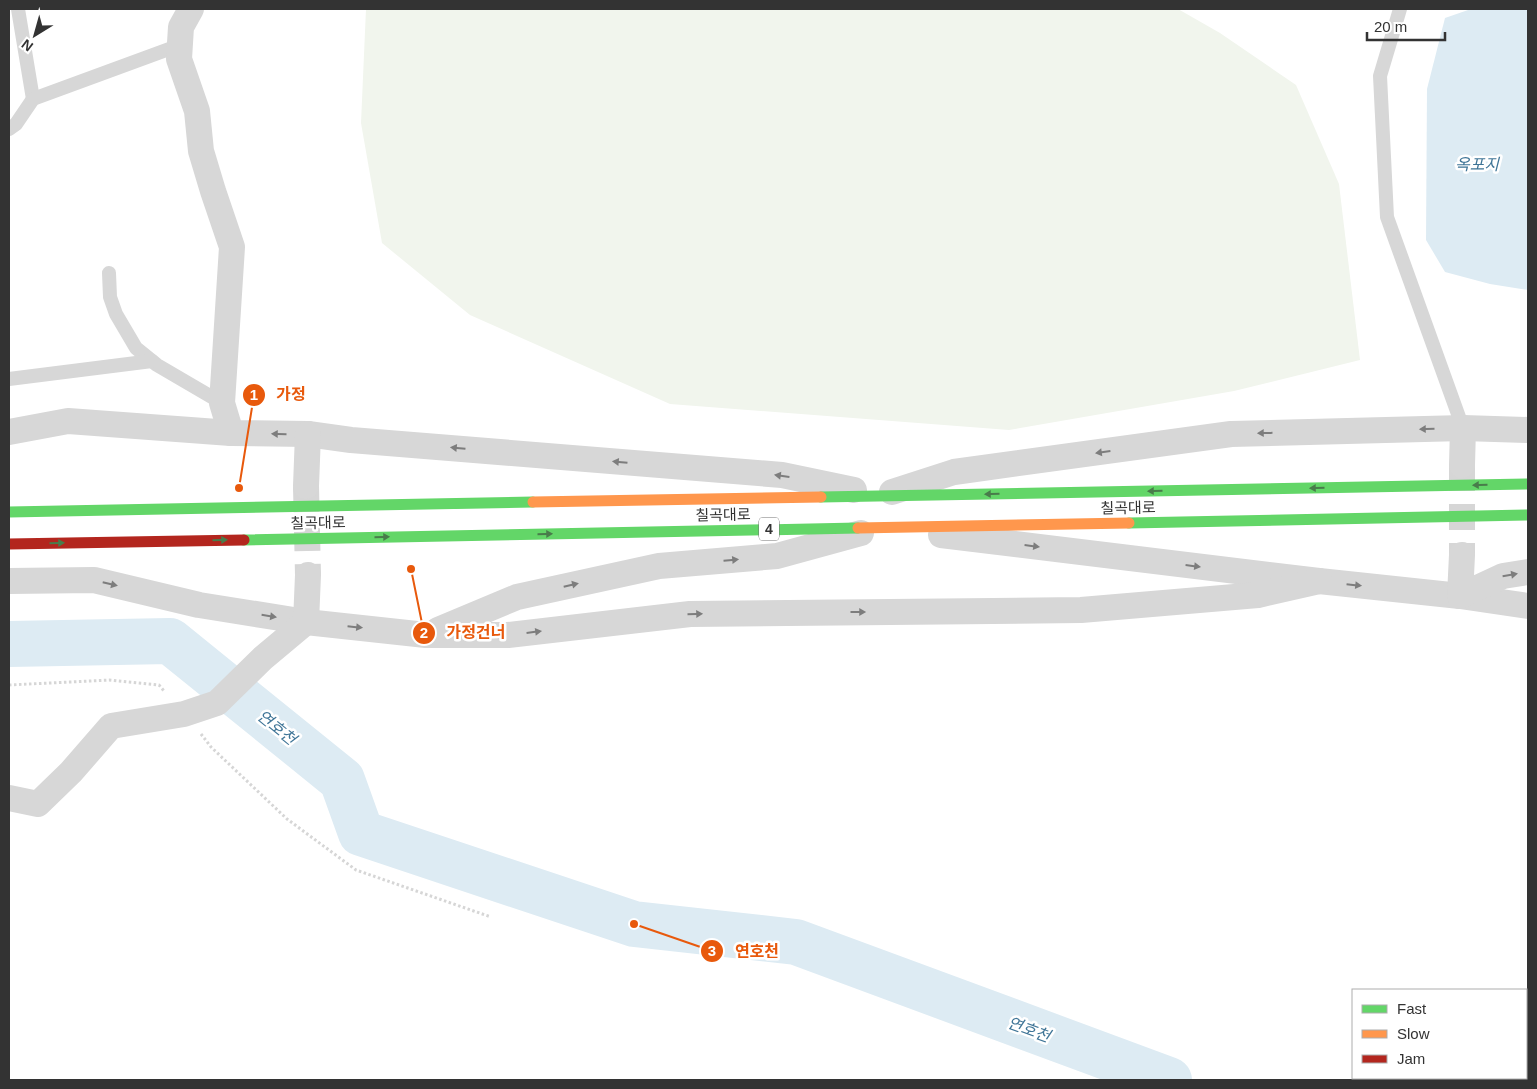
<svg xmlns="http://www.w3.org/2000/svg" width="1537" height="1089" font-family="Helvetica,'Noto Sans KR',sans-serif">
	<rect width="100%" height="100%" fill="#fff"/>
	<path fill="#f1f5ed" d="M366,9H1178L1220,33L1296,85L1339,184L1360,360L1234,391L1009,430L670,404L470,315L382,243L361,123Z"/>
	<path fill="#ddebf3" d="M1471,9H1528V290L1490,284L1445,272L1426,240L1427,89L1445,18Z"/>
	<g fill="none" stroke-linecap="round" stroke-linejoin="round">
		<path stroke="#ddebf3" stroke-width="46" d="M9,644L170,641L342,780L361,833L634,924L796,942L1169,1080"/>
		<g stroke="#d6d6d6" stroke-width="26" stroke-dasharray="26 13" stroke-linecap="butt">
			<path d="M1462,465V555"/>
			<path d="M306,486L308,575"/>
		</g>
		<g stroke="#d6d6d6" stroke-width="3" stroke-dasharray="2.5 2.5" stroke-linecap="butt">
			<path d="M9,685L109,680L159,685L164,691"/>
			<path d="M201,734L211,747L287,819L356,870L491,917"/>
		</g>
		<g stroke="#d7d7d7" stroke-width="14">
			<path d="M18,9L33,99"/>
			<path d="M1400,9L1380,76L1387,217L1463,428"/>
			<path d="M9,129L16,124L33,99L180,45"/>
			<path d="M109,273L110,297L116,314L136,348L157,365L222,403"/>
			<path d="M9,379L152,361"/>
		</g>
		<g stroke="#d7d7d7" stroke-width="26">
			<path d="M191,9L181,27L179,59L197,111L201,151L213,191L232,247L222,403L231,433"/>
			<path d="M9,432L68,421L231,433L308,434L351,440L782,475L854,490"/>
			<path d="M1462,465L1463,428"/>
			<path d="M306,486L308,434"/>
			<path d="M892,492L954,472L1231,434L1463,428L1528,430"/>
			<path d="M941,535L1319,581L1460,596L1528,606"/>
			<path d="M1462,555L1460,596L1503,576L1528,572"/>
			<path d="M9,581L94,580L199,605L306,622L426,635H508L690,614L1081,610L1258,595L1319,581"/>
			<path d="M438,630L517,597L659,566L777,556L861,533"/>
			<path d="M9,798L38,804L71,772L111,726L184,714L217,703L263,658L306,622L308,575"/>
		</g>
		<g stroke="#63d668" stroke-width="11">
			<path d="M821,497L1528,484"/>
			<path d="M9,512L533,502"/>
			<path d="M1129,523L1528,515"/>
			<path d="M244,540L858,528"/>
		</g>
		<g stroke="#ff974d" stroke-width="11">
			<path d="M533,502L821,497"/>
			<path d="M858,528L1129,523"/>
		</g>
		<path stroke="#b3261e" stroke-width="11" d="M9,544L244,540"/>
	</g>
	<defs><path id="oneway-solid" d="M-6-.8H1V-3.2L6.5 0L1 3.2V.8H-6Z" transform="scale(1.25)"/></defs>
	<g fill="#7d7d7d">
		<use href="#oneway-solid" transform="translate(1427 429) rotate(179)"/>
		<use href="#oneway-solid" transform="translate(1265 433) rotate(179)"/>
		<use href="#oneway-solid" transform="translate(279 434) rotate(-179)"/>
		<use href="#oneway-solid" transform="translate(458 448) rotate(-175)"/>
		<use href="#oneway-solid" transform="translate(1103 452) rotate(172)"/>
		<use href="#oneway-solid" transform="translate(620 462) rotate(-175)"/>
		<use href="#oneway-solid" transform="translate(782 476) rotate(-172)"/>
		<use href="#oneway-solid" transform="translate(1032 546) rotate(7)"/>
		<use href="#oneway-solid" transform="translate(731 560) rotate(-5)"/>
		<use href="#oneway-solid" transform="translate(1193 566) rotate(7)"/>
		<use href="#oneway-solid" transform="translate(1510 575) rotate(-10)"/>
		<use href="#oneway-solid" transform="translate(110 584) rotate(13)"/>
		<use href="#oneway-solid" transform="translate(571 585) rotate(-13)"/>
		<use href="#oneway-solid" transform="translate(1354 585) rotate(6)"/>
		<use href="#oneway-solid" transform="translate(858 612)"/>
		<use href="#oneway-solid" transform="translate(695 614) rotate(-2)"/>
		<use href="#oneway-solid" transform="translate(269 616) rotate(9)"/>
		<use href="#oneway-solid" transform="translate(355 627) rotate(6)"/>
		<use href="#oneway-solid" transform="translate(534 632) rotate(-7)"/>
	</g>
	<g fill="#497c4b">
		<use href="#oneway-solid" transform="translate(1480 485) rotate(179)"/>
		<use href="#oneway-solid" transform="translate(1317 488) rotate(179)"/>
		<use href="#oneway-solid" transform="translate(1155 491) rotate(179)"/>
		<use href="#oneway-solid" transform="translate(992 494) rotate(179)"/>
		<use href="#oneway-solid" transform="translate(545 534) rotate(-1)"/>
		<use href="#oneway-solid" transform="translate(382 537) rotate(-1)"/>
		<use href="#oneway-solid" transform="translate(220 540) rotate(-1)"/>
		<use href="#oneway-solid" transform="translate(57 543) rotate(-1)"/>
	</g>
	<g text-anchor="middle" stroke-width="5" stroke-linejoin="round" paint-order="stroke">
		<rect fill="#fff" stroke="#707070" stroke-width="1" x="759" y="517.5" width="20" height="23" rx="4"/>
		<g font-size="14" font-weight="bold" fill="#333">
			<text x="769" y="534">4</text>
		</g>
		<g font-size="15" fill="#333" stroke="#fff">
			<text transform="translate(1128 508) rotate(-1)" y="5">칠곡대로</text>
			<text transform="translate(723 515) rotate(-1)" y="5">칠곡대로</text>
			<text transform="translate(318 523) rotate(-1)" y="5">칠곡대로</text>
		</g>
		<g font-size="16" font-style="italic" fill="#3f7597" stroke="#fff">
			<text x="1477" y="170">옥포지</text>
			<text transform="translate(277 727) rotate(39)" y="6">연호천</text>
			<text transform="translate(1029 1029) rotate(20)" y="6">연호천</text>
		</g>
	</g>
	<path fill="none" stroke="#e8590c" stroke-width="2" d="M239 488L254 395M411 569L424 633M634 924L712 951"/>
	<g fill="#e8590c" stroke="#fff" stroke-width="2">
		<circle cx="239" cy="488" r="5"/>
		<circle cx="411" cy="569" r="5"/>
		<circle cx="634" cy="924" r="5"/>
		<circle cx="254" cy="395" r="12"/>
		<circle cx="424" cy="633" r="12"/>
		<circle cx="712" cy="951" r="12"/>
	</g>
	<g font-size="15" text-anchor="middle" font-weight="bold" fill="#fff">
		<text x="254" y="400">1</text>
		<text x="424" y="638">2</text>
		<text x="712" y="956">3</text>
	</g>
	<g font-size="16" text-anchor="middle" font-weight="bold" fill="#e8590c" stroke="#fff" stroke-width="5" stroke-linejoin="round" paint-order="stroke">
		<text x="291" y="400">가정</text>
		<text x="476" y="638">가정건너</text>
		<text x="757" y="957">연호천</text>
	</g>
	<rect width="1537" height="1089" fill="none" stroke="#333333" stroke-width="20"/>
	<rect x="1352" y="989" width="175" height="90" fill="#ffffff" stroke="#adadad"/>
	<rect x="1362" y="1005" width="25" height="8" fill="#63d668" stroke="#adadad"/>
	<text x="1397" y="1014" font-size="15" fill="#333333">Fast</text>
	<rect x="1362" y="1030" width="25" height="8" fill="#ff974d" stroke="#adadad"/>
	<text x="1397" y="1039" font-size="15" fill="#333333">Slow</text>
	<rect x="1362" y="1055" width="25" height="8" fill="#b3261e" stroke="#adadad"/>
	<text x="1397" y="1064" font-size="15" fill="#333333">Jam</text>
	<g transform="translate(35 35) rotate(217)" stroke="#ffffff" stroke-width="4" paint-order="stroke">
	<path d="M0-4L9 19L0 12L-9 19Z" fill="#333333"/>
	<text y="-8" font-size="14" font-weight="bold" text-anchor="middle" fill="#333333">N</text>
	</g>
	<path d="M1367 32v8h78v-8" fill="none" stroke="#333333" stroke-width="2.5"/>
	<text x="1374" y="32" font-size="15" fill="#333333" stroke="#ffffff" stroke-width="4" paint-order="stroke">20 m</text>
</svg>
